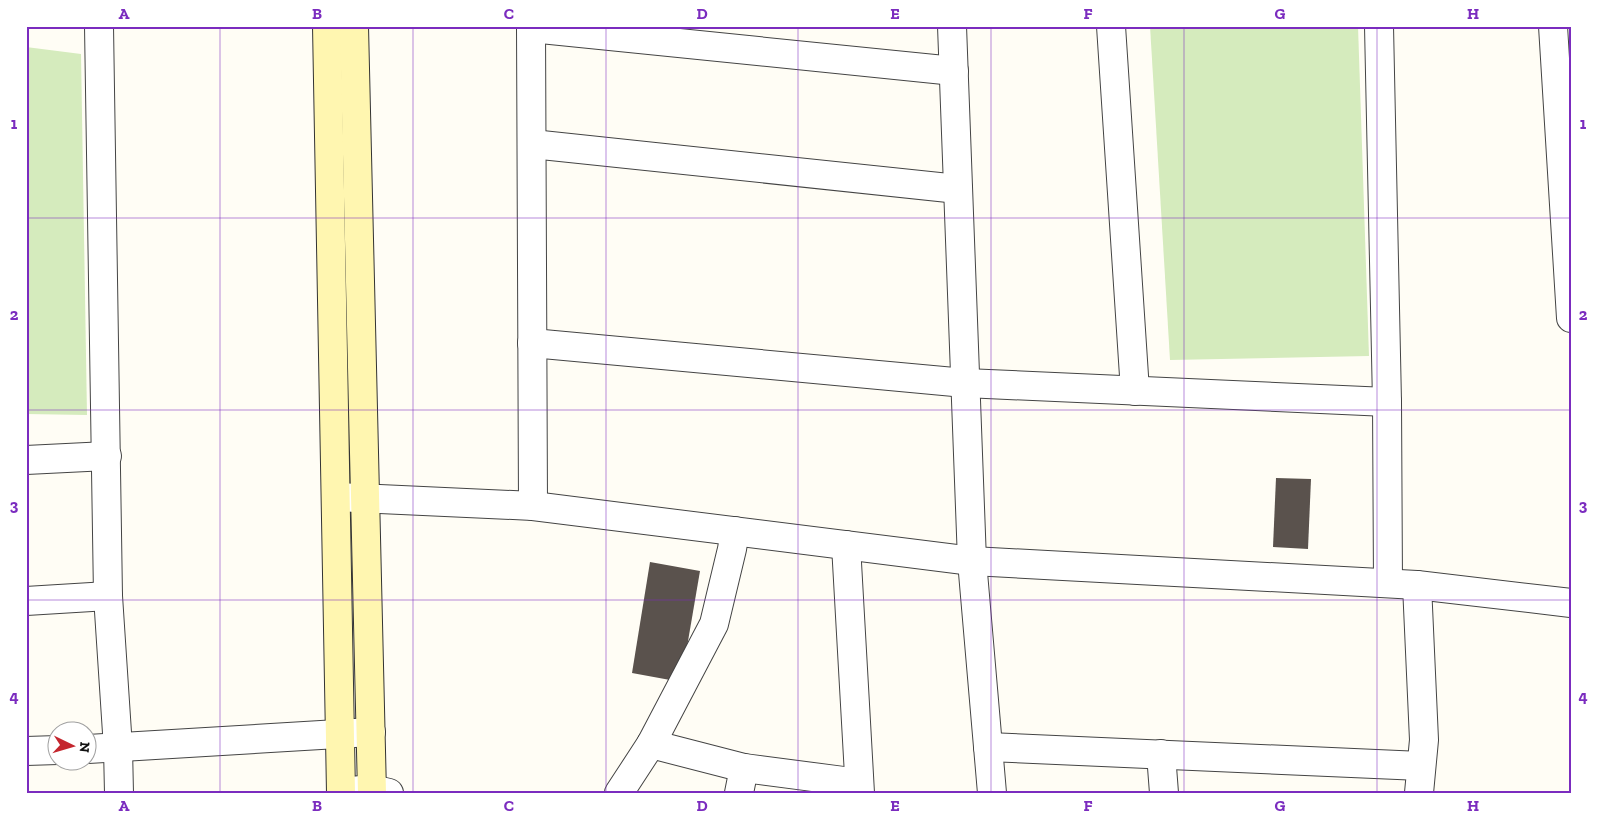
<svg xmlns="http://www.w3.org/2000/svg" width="1597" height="819" font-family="'Zilla Slab',serif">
	<rect width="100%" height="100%" fill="#fffdf5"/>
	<g fill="#d5ebbd">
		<path d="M1150,26H1358L1369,356L1170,360Z"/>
		<path d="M26,47L81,54L87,415L26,414Z"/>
	</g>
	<g fill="#5a524d">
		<path d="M1276,478L1311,479L1308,549L1273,547Z"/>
		<path d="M650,562L700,571L681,682L632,673Z"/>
	</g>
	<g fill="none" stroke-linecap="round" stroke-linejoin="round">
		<g stroke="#444" stroke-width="30">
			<g id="street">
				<path d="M99,26L108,596L118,748L119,793"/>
				<path d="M531,26L533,506"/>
				<path d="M952,26L972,561L992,793"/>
				<path d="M1111,26L1135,391"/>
				<path d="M1379,26L1387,402L1388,583"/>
				<path d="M1553,26L1571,318"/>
				<path d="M531,28L954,71"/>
				<path d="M532,144L958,189"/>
				<path d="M532,343L965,383L1387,402"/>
				<path d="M26,460L107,456"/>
				<path d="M336,497L533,506L972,561L1417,585L1571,603"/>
				<path d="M846,545L860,793"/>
				<path d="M1417,585L1424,740L1419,793"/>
				<path d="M26,601L108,596"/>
				<path d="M651,744L744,768L859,783"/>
				<path d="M988,747L1421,766"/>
				<path d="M88,749L371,732"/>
				<path d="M26,751L58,750"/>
				<path d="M1161,754L1164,793"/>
				<path d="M341,792L372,789L389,793"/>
				<path d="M619,793L651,744L714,624L732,549L735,531"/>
				<path d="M739,793L744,768"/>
			</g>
		</g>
		<g stroke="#333" stroke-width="30">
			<g id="secondary">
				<path d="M327,26L341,793"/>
				<path d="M354,26L372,793"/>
			</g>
		</g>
		<use href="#street" stroke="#fff" stroke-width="28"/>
		<use href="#secondary" stroke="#fff6b0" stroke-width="28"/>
	</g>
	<path fill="none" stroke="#7b2cbf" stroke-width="1" stroke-opacity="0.55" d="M220,26V793M413,26V793M606,26V793M798,26V793M991,26V793M1184,26V793M1377,26V793M26,218H1571M26,410H1571M26,600H1571"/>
	<rect width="1597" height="819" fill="none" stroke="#ffffff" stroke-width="55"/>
	<g transform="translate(72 746) rotate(95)"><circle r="24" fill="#ffffff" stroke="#a0a0a0"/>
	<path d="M0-4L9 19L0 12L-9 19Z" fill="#c4262e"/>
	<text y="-8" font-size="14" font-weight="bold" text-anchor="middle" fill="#111111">N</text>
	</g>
	<rect x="28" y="28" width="1542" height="764" fill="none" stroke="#7b2cbf" stroke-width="2"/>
	<g font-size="16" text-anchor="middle" font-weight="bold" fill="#7b2cbf">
		<text x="124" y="19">A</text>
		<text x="317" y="19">B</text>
		<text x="509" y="19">C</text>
		<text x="702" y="19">D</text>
		<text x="895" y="19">E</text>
		<text x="1088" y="19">F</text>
		<text x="1280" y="19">G</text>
		<text x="1473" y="19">H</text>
		<text x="14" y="129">1</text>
		<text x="1583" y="129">1</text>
		<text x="14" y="320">2</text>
		<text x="1583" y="320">2</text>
		<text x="14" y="511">3</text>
		<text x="1583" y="511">3</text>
		<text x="14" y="702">4</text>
		<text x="1583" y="702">4</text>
		<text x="124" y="811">A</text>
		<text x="317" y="811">B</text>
		<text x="509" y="811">C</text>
		<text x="702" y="811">D</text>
		<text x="895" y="811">E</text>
		<text x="1088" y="811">F</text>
		<text x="1280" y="811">G</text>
		<text x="1473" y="811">H</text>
	</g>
</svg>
